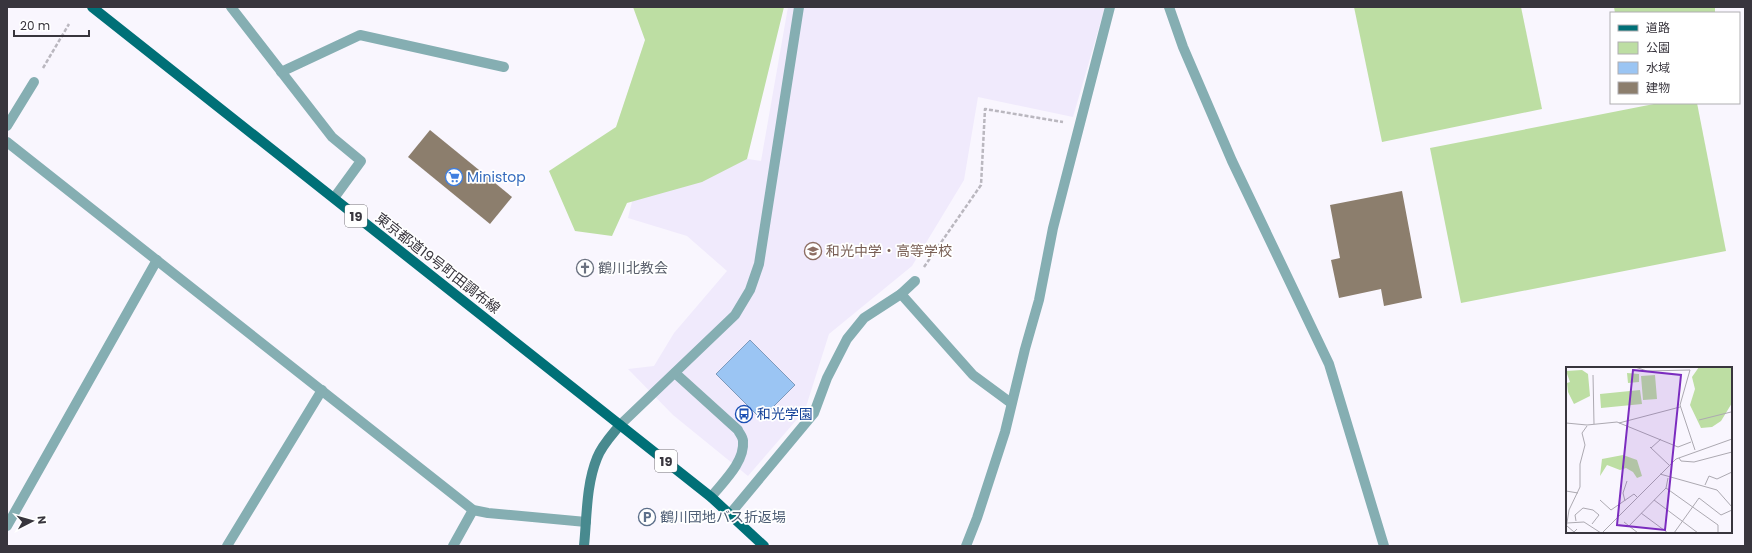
<svg xmlns="http://www.w3.org/2000/svg" width="1752" height="553" font-family="Poppins,'Noto Sans JP',sans-serif">
	<rect width="100%" height="100%" fill="#f9f6fe"/>
	<path fill="#f0eafc" d="M788,7H1105L1073,117L978,97L964,180L912,266L829,334L805,410L748,476L673,415L628,369L654,366L674,333L727,271L687,236L628,218L641,166L682,149L761,161Z"/>
	<g fill="#bddea3">
		<path d="M633,7H784L747,159L702,182L627,203L612,236L575,231L549,171L616,127L645,40Z"/>
		<path d="M1354,7H1521L1542,109L1382,142Z"/>
		<path d="M1614,7H1715V13H1615Z"/>
		<path d="M1659,103H1697L1726,251L1461,303L1430,148Z"/>
	</g>
	<path fill="#9bc5f3" stroke="#7d9abc" d="M750,340L795,385L761,419L716,374Z"/>
	<g fill="#8c7e6d">
		<path d="M430,130L512,197L490,224L408,157Z"/>
		<path d="M1402,191L1422,298L1384,306L1381,289L1339,298L1331,260L1340,258L1330,205Z"/>
	</g>
	<g fill="none" stroke-linecap="round" stroke-linejoin="round">
		<g stroke="#bab7bf" stroke-width="2.5" stroke-dasharray="4 2" stroke-linecap="butt">
			<path d="M43,68L69,24"/>
			<path d="M924,267L981,185L985,109L1063,122"/>
		</g>
		<g stroke="#85aeb2" stroke-width="10">
			<path d="M675,373L738,430C739,433 743,437 743,441C745,462 723,482 711,497"/>
			<path d="M620,425L735,315L750,290L759,264L799,7"/>
		</g>
		<g stroke="#85aeb2" stroke-width="10">
			<path d="M231,7L332,137L361,161L334,198"/>
			<path d="M1169,7L1183,47L1232,161L1329,364L1384,546"/>
			<path d="M281,72L360,35L504,67"/>
			<path d="M7,126L34,82"/>
			<path d="M7,142L473,510L488,513L586,522"/>
			<path d="M901,294L973,375L1011,403"/>
			<path d="M730,514L814,413L827,378L847,339L864,318L901,294L915,281"/>
			<path d="M7,526L157,260"/>
			<path d="M227,546L322,390"/>
			<path d="M453,546L473,510"/>
			<path d="M966,546L977,518L1005,432L1025,349L1039,300L1053,228L1110,7"/>
		</g>
		<path stroke="#488a8f" stroke-width="10" d="M584,546C587,517 586,485 597,458C602,445 612,435 620,425"/>
		<path stroke="#007077" stroke-width="10" d="M92,7L711,497L764,546"/>
	</g>
	<defs>
		<g id="supermarket-ring" transform="scale(0.9)"><circle r="9.5" fill="#fff" stroke="#3f7fe0" stroke-width="1.5"/><path d="M-6-5.5h2.5l.6 2H6L4.5 2H-2.5L-4.4-4H-6ZM-1.5 3.2a1.3 1.3 0 1 0 .1 0ZM3 3.2a1.3 1.3 0 1 0 .1 0Z" fill="#3f7fe0"/></g>
		<g id="school-ring" transform="scale(0.9)"><circle r="9.5" fill="#fff" stroke="#8d6e63" stroke-width="1.5"/><path d="M0-5L7-2L0 1L-7-2ZM-4 1L0 2.5L4 1V4Q0 6-4 4Z" fill="#8d6e63"/></g>
		<g id="church-ring" transform="scale(0.9)"><circle r="9.5" fill="#fff" stroke="#6b7280" stroke-width="1.5"/><path d="M-1.2-6h2.4v3.5h3.3v2.4h-3.3V6h-2.4V-.1h-3.3v-2.4h3.3Z" fill="#6b7280"/></g>
		<g id="bus-ring" transform="scale(0.9)"><circle r="9.5" fill="#fff" stroke="#1a4fb4" stroke-width="1.5"/><path d="M-5-6H5V4H4V6H2V4H-2V6H-4V4H-5ZM-3.5-4V0h7V-4ZM-3.5 1.2v1.5H-2V1.2ZM2 1.2v1.5H3.5V1.2Z" fill="#1a4fb4"/></g>
		<g id="parking-ring" transform="scale(0.9)"><circle r="9.5" fill="#fff" stroke="#5c6f8a" stroke-width="1.5"/><path d="M-3.5-5.5H1a3.5 3.5 0 0 1 0 7H-1V5.5H-3.5ZM-1-3.4V-.6H.8a1.4 1.4 0 0 0 0-2.8Z" fill="#5c6f8a"/></g>
	</defs>
	<g fill-rule="evenodd">
		<use href="#supermarket-ring" x="454" y="177"/>
		<use href="#school-ring" x="813" y="251"/>
		<use href="#church-ring" x="585" y="268"/>
		<use href="#bus-ring" x="744" y="414"/>
		<use href="#parking-ring" x="647" y="517"/>
	</g>
	<g text-anchor="middle" stroke-width="3.5" stroke-linejoin="round" paint-order="stroke">
		<g fill="#fff" stroke="#747277" stroke-width="1">
			<rect x="345" y="205" width="22" height="22" rx="3"/>
			<rect x="655" y="450" width="22" height="22" rx="3"/>
		</g>
		<g font-size="13" font-weight="bold" fill="#38353d">
			<text x="356" y="221">19</text>
			<text x="666" y="466">19</text>
		</g>
		<g font-size="14" fill="#366cbe" stroke="#fff" text-anchor="start">
			<text x="467" y="182">Ministop</text>
		</g>
		<g font-size="14" fill="#785e54" stroke="#fff" text-anchor="start">
			<text x="826" y="256">和光中学・高等学校</text>
		</g>
		<g font-size="14" fill="#38353d" stroke="#fff">
			<text transform="translate(438 263) rotate(38)" y="5">東京都道19号町田調布線</text>
		</g>
		<g font-size="14" fill="#5b616d" stroke="#fff" text-anchor="start">
			<text x="598" y="273">鶴川北教会</text>
		</g>
		<g font-size="14" fill="#164399" stroke="#fff" text-anchor="start">
			<text x="757" y="419">和光学園</text>
		</g>
		<g font-size="14" fill="#4e5e75" stroke="#fff" text-anchor="start">
			<text x="660" y="522">鶴川団地バス折返場</text>
		</g>
	</g>
	<g transform="translate(1566 367)">
		<rect width="166" height="166" fill="#f9f6fe"/>
		<path d="M133,0H166V36L155,54L146,60L135,61L124,38L129,22L126,10ZM16,3L22,7L24,29L8,37L2,25L1,16L4,15L0,4ZM61,6L73,7V15L62,16ZM89,8L91,32L77,33L75,9ZM74,23L76,37L35,41L34,27ZM57,88L71,93L76,109L71,111L67,105L60,101L54,103L41,98L34,109L36,92Z" fill="#bddea3"/>
		<path fill="none" stroke="#aca9b1" stroke-width="1" d="M69,0L81,4L124,3L114,38L129,83M27,8L28,57M133,53L165,45M0,56L21,58L51,55L112,80L125,75M53,56L114,40M84,80L103,98M85,81L95,72M113,91L115,94L128,95L166,85M94,107L151,123L166,140M139,118L143,109L151,112L166,105M100,121L152,158V166M0,124L12,126M34,133L45,143L68,127L71,130M88,133L132,166M59,134L57,126L61,114M75,146L102,166M10,154L9,148L17,141L27,143L33,148L26,157M58,155L72,166M1,156L18,155L35,166M1,159L8,165L11,162M63,159L100,121L102,111M0,162L3,143L14,120V97L19,78L16,66L21,59M36,166L110,92L166,72M108,166L133,131L155,148L166,143"/>
		<path fill="#7b2cbf" fill-opacity="0.15" stroke="#7b2cbf" stroke-width="2" d="M67,3L115,8L99,163L51,158Z"/>
		<rect width="166" height="166" fill="none" stroke="#38353d" stroke-width="2"/>
	</g>
	<rect width="1752" height="553" fill="none" stroke="#38353d" stroke-width="16"/>
	<rect x="1610" y="12" width="130" height="92" fill="#ffffff" stroke="#afaeb1"/>
	<rect x="1618" y="25" width="20" height="6" fill="#007077" stroke="#afaeb1"/>
	<text x="1646" y="32" font-size="12" fill="#38353d">道路</text>
	<rect x="1618" y="42" width="20" height="12" fill="#bddea3" stroke="#afaeb1"/>
	<text x="1646" y="52" font-size="12" fill="#38353d">公園</text>
	<rect x="1618" y="62" width="20" height="12" fill="#9bc5f3" stroke="#afaeb1"/>
	<text x="1646" y="72" font-size="12" fill="#38353d">水域</text>
	<rect x="1618" y="82" width="20" height="12" fill="#8c7e6d" stroke="#afaeb1"/>
	<text x="1646" y="92" font-size="12" fill="#38353d">建物</text>
	<g transform="translate(32 521) rotate(84)" stroke="#ffffff" stroke-width="3" paint-order="stroke">
	<path d="M0-3L7 15L0 10L-7 15Z" fill="#38353d"/>
	<text y="-6" font-size="11" font-weight="bold" text-anchor="middle" fill="#38353d">N</text>
	</g>
	<path d="M14 30v6h75v-6" fill="none" stroke="#38353d" stroke-width="2"/>
	<text x="20" y="30" font-size="12" fill="#38353d" stroke="#ffffff" stroke-width="3" paint-order="stroke">20 m</text>
</svg>
